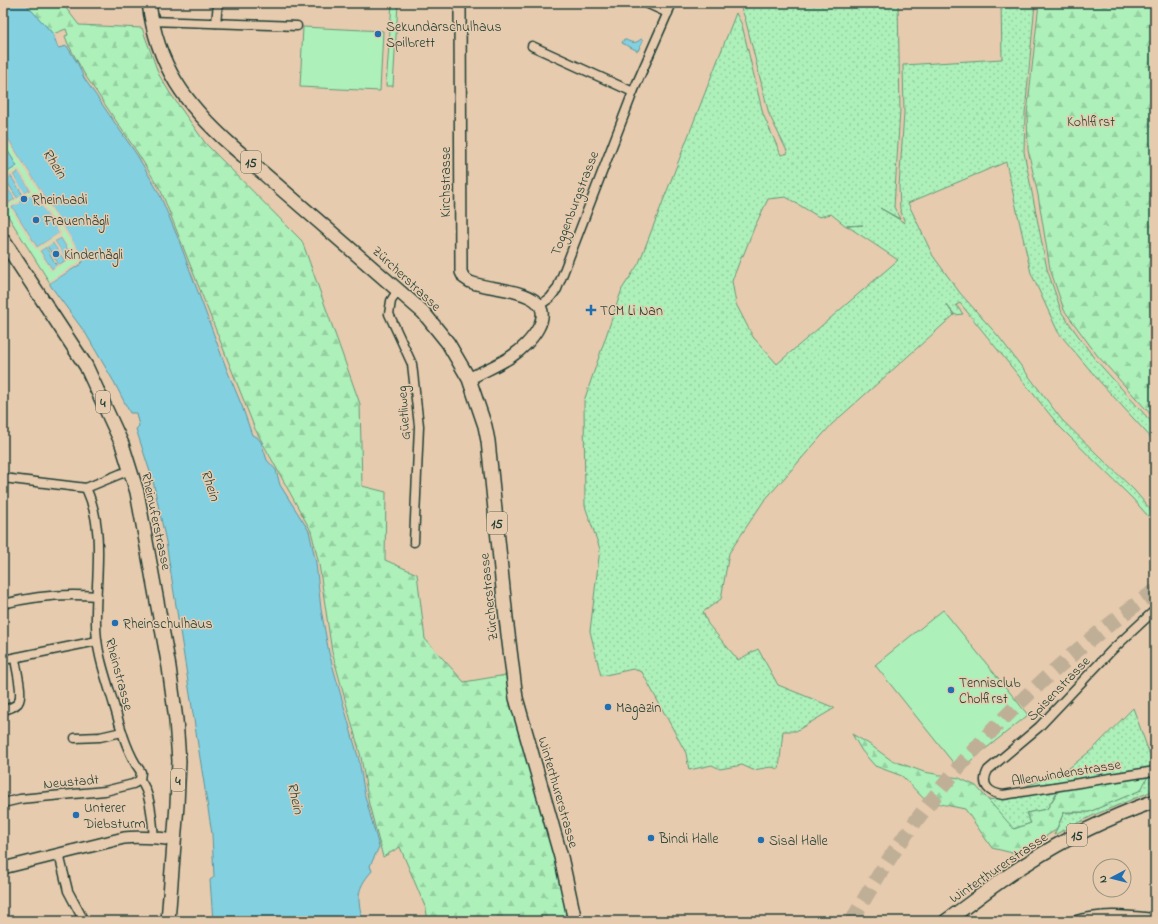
<svg xmlns="http://www.w3.org/2000/svg" width="1158" height="924" font-family="'Indie Flower',sans-serif">
	<defs>
		<pattern id="grass-dots" width="8" height="8" patternUnits="userSpaceOnUse"><rect width="8" height="8" fill="#adf0ba"/><path d="M2 2h.1M6 6h.1" fill="none" stroke="#94cfa0" stroke-width="1.8" stroke-linecap="round"/></pattern>
		<pattern id="forest-firs" width="22" height="20" patternUnits="userSpaceOnUse"><rect width="22" height="20" fill="#adf0ba"/><path d="M5 1l3.5 6h-7zM16 11l3.5 6h-7z" fill="#94cfa0"/></pattern>
	</defs>
	<rect width="100%" height="100%" fill="#e7cbae"/>
	<filter id="ink" filterUnits="userSpaceOnUse"><feTurbulence type="fractalNoise" baseFrequency=".025" numOctaves="2"/><feDisplacementMap in="SourceGraphic" scale="8" xChannelSelector="R" yChannelSelector="G"/><feConvolveMatrix kernelMatrix="1 2 1 2 8 2 1 2 1" color-interpolation-filters="sRGB"/></filter>
	<g filter="url(#ink)">
		<g fill="url(#grass-dots)" stroke="#669677" fill-rule="evenodd">
			<path d="M739,3H898L900,110L894,207L900,219L880,208L905,223L900,209L899,187L904,113L903,65L1002,59L1001,3H1035L1025,113L1024,152L1047,269L1062,313L1094,358L1155,426V442L1101,383L1058,332L1031,273L1006,162L908,203L933,256L960,293L999,337L1062,420L1134,490L1155,515V524L1133,499L1060,427L960,303L956,305L963,314L955,315L946,304L954,315L832,424L763,502L729,553L721,599L703,612L708,624L738,660L758,649L778,685L835,708L796,731H783L779,769L771,767L753,770L742,765L720,769L712,765L689,770L686,753L642,672L633,669L601,676L590,631L600,549L585,506L584,401L622,289L639,263L736,13L742,25L763,114L781,155L788,153L769,114L745,18ZM786,197L819,217L831,214L846,226L863,225L847,226L898,260L777,364L753,337L736,304L732,281L742,255L743,256L754,228L768,199Z"/>
			<path d="M1133,708L1150,755L1155,753V790L1094,815L1054,835L1064,813L1089,812L1141,790L1149,769L1019,789L1068,769L1094,748Z"/>
			<path d="M1058,790L1047,809L1026,813L1031,823L1013,829L988,800Z"/>
		</g>
		<g fill="url(#forest-firs)" stroke="#669677">
			<path d="M33,3H62L79,25L142,28L159,75L170,93L206,144L302,241L360,404L362,486L386,492L385,560L417,574L425,639L464,682L512,674L574,921H428L426,909L400,847L383,857L369,804L361,757L332,652L319,564L311,531L255,429L161,191L137,152L85,75L68,44L65,36L68,35L66,29L53,34L27,6Z"/>
			<path d="M1039,3H1155V419L1097,355L1064,310L1050,269L1038,195L1028,150L1027,114Z"/>
			<path d="M852,734L869,744L891,760L924,772L959,778L976,786L1014,829L1031,823L1026,813L1047,809L1059,790L1148,776L1141,790L1089,812H1064L1056,830L1017,854L992,848L965,809L926,801L902,776L875,766L862,751Z"/>
		</g>
		<g fill="#adf0ba" stroke="#669677">
			<path d="M392,3H398L393,86H386Z"/>
			<path d="M303,27L383,31L380,91L300,87Z"/>
			<path d="M3,131L85,260L50,283L3,208Z"/>
			<path d="M943,610L1028,715L959,770L875,665Z"/>
		</g>
		<g fill="#83d0e1" stroke="#5b959c">
			<path d="M3,3H25L53,34L58,48L67,46L78,64L84,78L137,155L159,193L178,238L227,370L242,406L252,435L257,437L261,442L267,460L276,470L280,485L309,531L316,563L321,609L329,653L359,760L365,796L379,847L370,866L372,871C356,889 357,898 363,921H213L210,880L214,877L212,834L166,542L153,481L136,429L139,426L136,413H130L114,382L86,334L50,285V283L81,264L84,260L3,131Z"/>
			<path d="M624,39C630,42 635,45 641,39L643,40L638,51L622,43Z"/>
			<path d="M3,143L17,166L6,173L3,170Z"/>
			<path d="M19,171L30,190L24,194L13,175Z"/>
			<path d="M11,176L23,195L17,198L5,179Z"/>
			<path d="M3,180L15,199L9,203L3,193Z"/>
			<path d="M34,193L60,233L37,247L12,207Z"/>
			<path d="M61,238L72,256L66,260L55,241Z"/>
			<path d="M53,243L65,261L59,265L47,246Z"/>
			<path d="M46,247L57,266L52,269L40,251Z"/>
		</g>
		<g fill="#e7cbae" fill-rule="evenodd">
			<path d="M3,131L85,260L81,262V265L80,264L50,283L49,281L82,260L3,134Z"/>
			<path d="M18,169L20,170L32,190L9,205L3,196V193L9,203L15,199L3,181V178ZM18,171L30,190L25,193L13,175ZM11,176L23,194L17,198L5,180Z"/>
			<path d="M33,192H36L62,233L61,235L37,249L35,248L10,207L11,206ZM34,194L59,233L37,247L12,207L18,204H20V202Z"/>
			<path d="M60,236L62,237L74,257L51,271L38,250ZM61,238L72,256L67,260L55,241ZM53,243L65,261L59,265L47,247ZM46,247L57,265L52,269L40,251Z"/>
		</g>
		<g fill="none" stroke-linecap="round" stroke-linejoin="round">
			<path stroke="#bfaf96" stroke-width="15" stroke-dasharray="15 8" stroke-linecap="butt" d="M852,921C922,791 1034,675 1155,591"/>
			<g stroke="#1f3d34" stroke-width="11">
				<g id="street">
					<path d="M646,3L668,13"/>
					<path d="M151,21L297,26"/>
					<path d="M216,23L218,3"/>
					<path d="M532,46L633,92"/>
					<path d="M398,290L391,301L389,314L412,364L419,426L414,542"/>
					<path d="M540,305L550,298L557,289L633,92L672,3"/>
					<path d="M3,478L86,488L120,474L131,470"/>
					<path d="M86,488C106,531 95,578 96,624C96,649 104,672 111,695C119,721 125,750 141,772L140,780C151,793 152,820 154,837"/>
					<path d="M3,604C34,596 64,593 97,596"/>
					<path d="M1155,610L1112,650L1039,727L988,770C980,785 989,793 1003,795L1155,771"/>
					<path d="M3,660L97,641"/>
					<path d="M3,710C8,709 14,707 18,703C24,695 16,669 15,658"/>
					<path d="M75,738L100,737L122,732"/>
					<path d="M3,803L20,799L105,791L133,784L140,780"/>
					<path d="M59,854L68,891L84,921"/>
					<path d="M1073,921C1102,912 1126,915 1155,918"/>
				</g>
			</g>
			<g stroke="#1f3d34" stroke-width="14">
				<g id="secondary">
					<path d="M460,3L461,272L464,278L470,282C489,289 510,288 529,297C560,311 529,345 512,356C499,365 483,371 469,379"/>
					<path d="M3,868L124,838C141,836 157,838 175,840"/>
				</g>
			</g>
			<g stroke="#1f3d34" stroke-width="16">
				<g id="primary">
					<path d="M149,3C157,66 186,105 232,146L423,312L448,343L469,379L485,426L488,441L506,618L516,698L561,857L575,921"/>
					<path d="M3,240L86,366L122,444L137,492L169,667L176,720L179,761L177,805L168,921"/>
					<path d="M946,921C973,902 998,881 1026,864C1066,838 1110,817 1155,801"/>
				</g>
			</g>
			<use href="#street" stroke="#e7cbae" stroke-width="8"/>
			<use href="#secondary" stroke="#e7cbae" stroke-width="11"/>
			<use href="#primary" stroke="#e7cbae" stroke-width="13"/>
		</g>
	</g>
	<g fill="#1f6fb2" stroke="#e7cbae" stroke-width="1.5">
		<circle cx="378" cy="34" r="4"/>
		<circle cx="24" cy="199" r="4"/>
		<circle cx="36" cy="220" r="4"/>
		<circle cx="56" cy="254" r="4"/>
		<path d="M589 304h4v4h4v4h-4v4h-4v-4h-4v-4h4z"/>
		<circle cx="115" cy="623" r="4"/>
		<circle cx="951" cy="690" r="4"/>
		<circle cx="608" cy="707" r="4"/>
		<circle cx="76" cy="815" r="4"/>
		<circle cx="651" cy="838" r="4"/>
		<circle cx="761" cy="840" r="4"/>
	</g>
	<g text-anchor="middle" stroke-width="3" stroke-linejoin="round" paint-order="stroke">
		<g fill="#e7cbae" stroke="#5b6859" stroke-width="1">
			<rect x="241" y="151" width="20" height="22" rx="3"/>
			<rect x="96" y="391" width="14" height="22" rx="3"/>
			<rect x="487" y="512" width="20" height="22" rx="3"/>
			<rect x="171" y="769" width="14" height="22" rx="3"/>
			<rect x="1067" y="824" width="20" height="22" rx="3"/>
		</g>
		<g font-size="13" font-weight="bold" fill="#1f3d34">
			<text x="251" y="167">15</text>
			<text x="103" y="407">4</text>
			<text x="497" y="528">15</text>
			<text x="178" y="785">4</text>
			<text x="1077" y="840">15</text>
		</g>
		<g font-size="14" fill="#1f3d34" stroke="#e7cbae" text-anchor="start">
			<text x="386" y="31">Sekundarschulhaus<tspan x="386" dy="16">Spilbrett</tspan></text>
			<text x="32" y="204">Rheinbadi</text>
			<text x="44" y="225">Frauenhägli</text>
			<text x="64" y="259">Kinderhägli</text>
			<text x="600" y="315">TCM Li Nan</text>
			<text x="123" y="628">Rheinschulhaus</text>
			<text x="959" y="687">Tennisclub<tspan x="959" dy="16">Cholfirst</tspan></text>
			<text x="616" y="712">Magazin</text>
			<text x="84" y="812">Unterer<tspan x="84" dy="16">Diebsturm</tspan></text>
			<text x="659" y="843">Bindi Halle</text>
			<text x="769" y="845">Sisal Halle</text>
		</g>
		<g font-size="14" fill="#26463b" stroke="#e7cbae">
			<text x="1091" y="126">Kohlfirst</text>
		</g>
		<g font-size="14" fill="#1f3d34" stroke="#e7cbae">
			<text transform="translate(445 182) rotate(-90)" y="5">Kirchstrasse</text>
			<text transform="translate(574 203) rotate(-69)" y="5">Toggenburgstrasse</text>
			<text transform="translate(407 278) rotate(43)" y="5">Zürcherstrasse</text>
			<text transform="translate(403 413) rotate(-94)" y="5">Güetliweg</text>
			<text transform="translate(157 521) rotate(78)" y="5">Rheinuferstrasse</text>
			<text transform="translate(488 597) rotate(-96)" y="5">Zürcherstrasse</text>
			<text transform="translate(120 674) rotate(75)" y="5">Rheinstrasse</text>
			<text transform="translate(1058 688) rotate(-46)" y="5">Spisenstrasse</text>
			<text transform="translate(1066 772) rotate(-9)" y="5">Allenwindenstrasse</text>
			<text transform="translate(71 781) rotate(-5)" y="5">Neustadt</text>
			<text transform="translate(559 792) rotate(74)" y="5">Winterthurerstrasse</text>
			<text transform="translate(998 867) rotate(-34)" y="5">Winterthurerstrasse</text>
		</g>
		<g font-size="15" font-style="italic" fill="#24443d" stroke="#e7cbae">
			<text transform="translate(55 163) rotate(57)" y="5">Rhein</text>
			<text transform="translate(211 485) rotate(71)" y="5">Rhein</text>
			<text transform="translate(296 798) rotate(77)" y="5">Rhein</text>
		</g>
	</g>
	<rect width="1158" height="924" fill="none" stroke="#e7cbae" stroke-width="16"/>
	<rect x="8" y="8" width="1142" height="908" fill="none" stroke="#1f3d34" stroke-width="1.5" filter="url(#ink)"/>
	<g transform="translate(1112 878) rotate(263)"><circle r="19" fill="#e7cbae" stroke="#97927d"/>
	<path d="M0-3L7 15L0 10L-7 15Z" fill="#1f6fb2"/>
	<text y="-6" font-size="11" font-weight="bold" text-anchor="middle" fill="#1f3d34">N</text>
	</g>
</svg>
